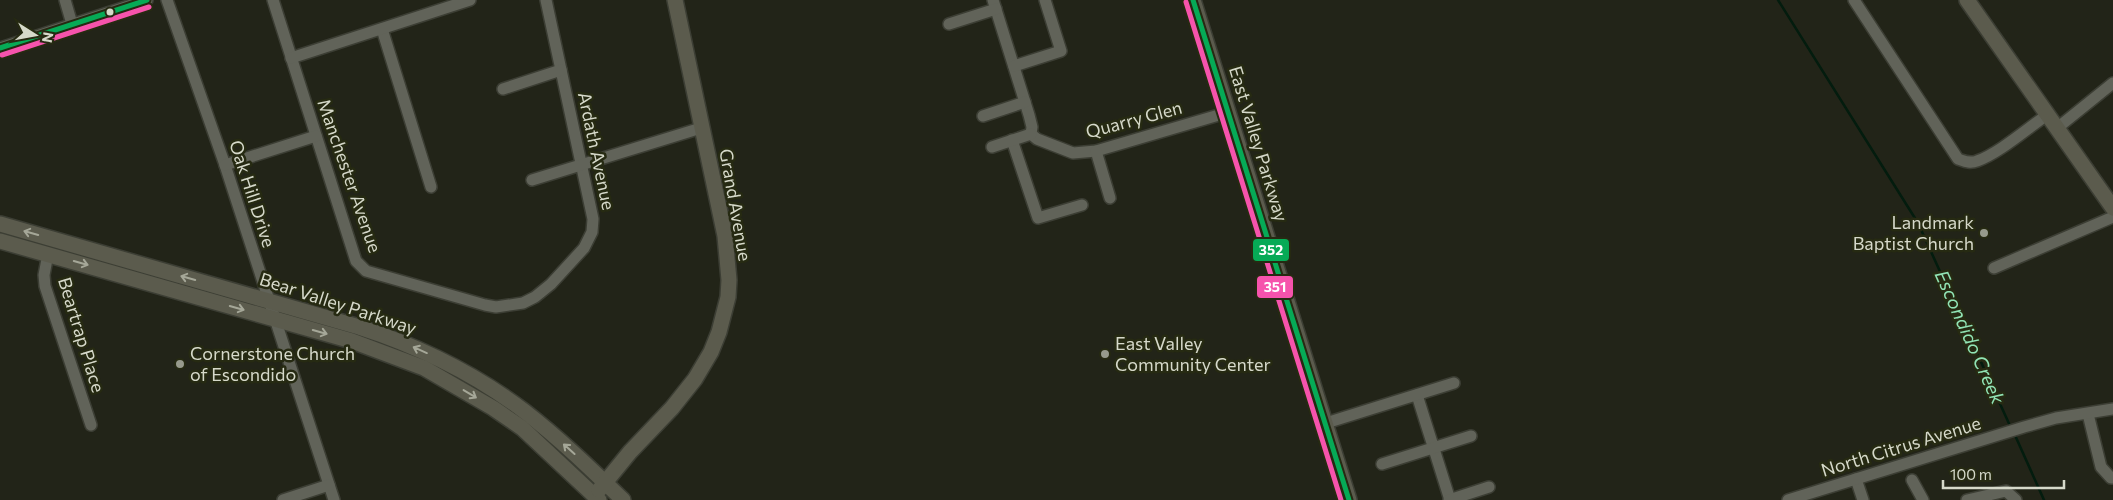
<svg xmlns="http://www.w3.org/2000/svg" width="2113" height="500" font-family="Commissioner,sans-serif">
	<rect width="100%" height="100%" fill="#222418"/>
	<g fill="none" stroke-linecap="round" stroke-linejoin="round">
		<g stroke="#031c0e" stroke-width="2.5">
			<path d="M1778,0L1918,223L2011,428"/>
			<path d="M2014,433L2044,500"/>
		</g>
		<g stroke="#3c3e34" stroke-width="14">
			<g id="minor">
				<path d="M65,0L72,24"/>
				<path d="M167,0L225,165L334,500"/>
				<path d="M273,0L356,261L366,271L485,305L496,307L523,303L535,297L551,284L584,248L592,232L593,219L546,0"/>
				<path d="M993,0L1029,115L1032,127L1031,134"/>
				<path d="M1854,0L1958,159C1964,161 1970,164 1977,161C1998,154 2028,128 2047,115"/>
				<path d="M949,24L996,9"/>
				<path d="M382,29L431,187"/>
				<path d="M0,48L147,0"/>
				<path d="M291,58L470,0"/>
				<path d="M1014,66L1061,51L1045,0"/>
				<path d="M503,89L561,70"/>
				<path d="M983,116L1025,102"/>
				<path d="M2056,129L2113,83"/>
				<path d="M1031,134L1037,139L1073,153L1096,151L1229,112"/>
				<path d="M1012,140L1038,218L1082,205"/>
				<path d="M992,147L1031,134"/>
				<path d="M1096,151L1110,198"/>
				<path d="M225,165L316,136"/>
				<path d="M532,180L701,128"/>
				<path d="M48,254L44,275L45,286L91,425"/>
				<path d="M1994,268L2113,217"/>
				<path d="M1417,395L1450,500"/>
				<path d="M2088,414L2101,467L2111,478H2113"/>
				<path d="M1326,423L1454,383"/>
				<path d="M1382,464L1471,436"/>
				<path d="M1856,479L1863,500"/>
				<path d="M1912,480L1923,500"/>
				<path d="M283,500L329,485"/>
				<path d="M1449,500L1489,487"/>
				<path d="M1788,500L2024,427L2056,418L2113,409"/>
				<path d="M1967,500L2006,491L2016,500"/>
			</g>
		</g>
		<g stroke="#3c3e34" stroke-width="18">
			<g id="major">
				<path d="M1193,0L1349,500"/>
				<path d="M1967,0L2113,208"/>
				<path d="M0,224L359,327C418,346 474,373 524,411C559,438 591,469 623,500"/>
				<path d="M0,241L352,341L424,368L493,408L522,428L599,500"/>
				<path d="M599,490L630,452L672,408L695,379L711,352L719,332L728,297L729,280L725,236L675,0"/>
			</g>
		</g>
		<use href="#minor" stroke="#616359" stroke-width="11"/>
		<use href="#major" stroke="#5b5b4d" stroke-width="15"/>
		<g stroke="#262a12" stroke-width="9">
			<g id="bus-1">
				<path d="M1193,0L1349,500"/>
				<path d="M0,48L147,0"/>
			</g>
		</g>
		<g stroke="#262a12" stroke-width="9">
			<g id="bus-2">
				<path d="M1186,2L1341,500"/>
				<path d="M2,55L149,7"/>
			</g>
		</g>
		<use href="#bus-1" stroke="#06aa56" stroke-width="5"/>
		<use href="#bus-2" stroke="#f653ac" stroke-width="5"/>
	</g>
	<defs><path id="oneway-shaft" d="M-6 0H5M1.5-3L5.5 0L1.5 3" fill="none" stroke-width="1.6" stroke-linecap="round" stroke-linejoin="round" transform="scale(1.25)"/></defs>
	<g stroke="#a5a798">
		<use href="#oneway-shaft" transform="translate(31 233) rotate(-164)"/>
		<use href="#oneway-shaft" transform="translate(81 263) rotate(16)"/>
		<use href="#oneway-shaft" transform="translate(188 278) rotate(-164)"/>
		<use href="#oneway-shaft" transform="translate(237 308) rotate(16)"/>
		<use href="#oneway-shaft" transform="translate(320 332) rotate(16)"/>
		<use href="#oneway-shaft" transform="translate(420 350) rotate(-156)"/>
		<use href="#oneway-shaft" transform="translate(470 394) rotate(31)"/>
		<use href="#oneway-shaft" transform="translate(569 449) rotate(-138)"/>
	</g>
	<circle fill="#d6d9ca" stroke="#262a12" stroke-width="2" cx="110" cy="12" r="4.5"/>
	<g fill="#979a8c" stroke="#262a12" stroke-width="2">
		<circle cx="1984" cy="233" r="5"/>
		<circle cx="1105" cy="354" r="5"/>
		<circle cx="180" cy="364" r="5"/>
	</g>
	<g text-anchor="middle" stroke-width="5" stroke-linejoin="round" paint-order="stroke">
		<g font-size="18" fill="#d6d9ca" stroke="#262a12">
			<text transform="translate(1134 120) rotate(-15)" y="6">Quarry Glen</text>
			<text transform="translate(1258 144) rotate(73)" y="6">East Valley Parkway</text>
			<text transform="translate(596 151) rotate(78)" y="6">Ardath Avenue</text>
			<text transform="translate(349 176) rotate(71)" y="6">Manchester Avenue</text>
			<text transform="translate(252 194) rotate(72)" y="6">Oak Hill Drive</text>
			<text transform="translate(735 205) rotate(80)" y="6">Grand Avenue</text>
			<text transform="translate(338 304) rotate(18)" y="6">Bear Valley Parkway</text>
			<text transform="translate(81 335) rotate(73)" y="6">Beartrap Place</text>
			<text transform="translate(1901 447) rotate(-17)" y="6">North Citrus Avenue</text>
		</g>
		<g font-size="18" fill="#d6d9ca" stroke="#262a12" text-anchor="start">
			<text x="1974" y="229" text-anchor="end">Landmark<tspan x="1974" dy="21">Baptist Church</tspan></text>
			<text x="1115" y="350">East Valley<tspan x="1115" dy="21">Community Center</tspan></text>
			<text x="190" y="360">Cornerstone Church<tspan x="190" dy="21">of Escondido</tspan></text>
		</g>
		<g font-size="19" font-style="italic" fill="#91e4b5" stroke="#262a12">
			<text transform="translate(1970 337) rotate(66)" y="7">Escondido Creek</text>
		</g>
	</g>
	<g stroke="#262a12" stroke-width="2">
		<rect x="1252" y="238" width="38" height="24" rx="5" fill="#06aa56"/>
		<rect x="1256" y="275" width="38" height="24" rx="5" fill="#f653ac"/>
	</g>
	<g font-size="14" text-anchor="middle" font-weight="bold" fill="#fff">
		<text x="1271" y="255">352</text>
		<text x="1275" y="292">351</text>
	</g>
	<g transform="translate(35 35) rotate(101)" stroke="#262a12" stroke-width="4" paint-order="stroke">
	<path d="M0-4L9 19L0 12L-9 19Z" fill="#d6d9ca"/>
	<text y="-8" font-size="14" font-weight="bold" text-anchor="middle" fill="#d6d9ca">N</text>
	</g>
	<path d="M1943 480v8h121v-8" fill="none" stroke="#d6d9ca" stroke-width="2.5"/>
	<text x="1950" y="480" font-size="15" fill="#d6d9ca" stroke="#262a12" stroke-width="4" paint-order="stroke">100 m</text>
</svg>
